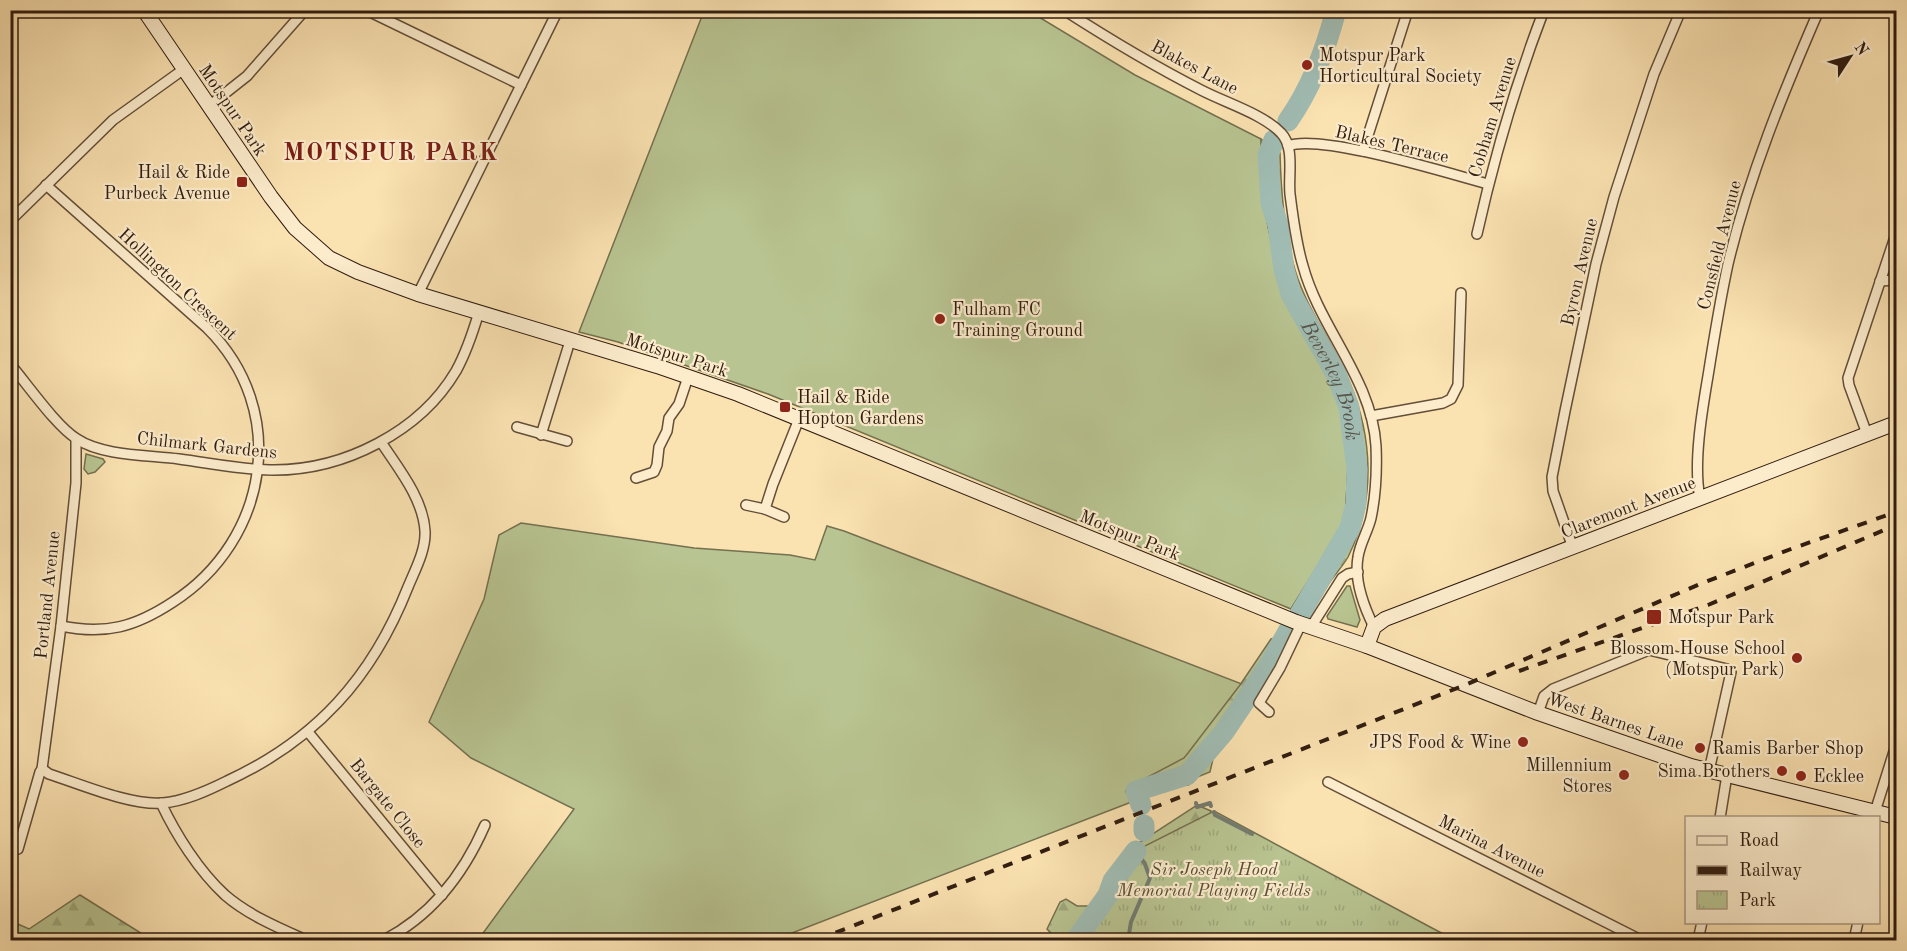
<svg xmlns="http://www.w3.org/2000/svg" width="1907" height="951" font-family="'Old Standard TT',serif">
	<defs>
		<pattern id="forest-firs" width="22" height="20" patternUnits="userSpaceOnUse" patternTransform="scale(1.5)"><rect width="22" height="20" fill="#b8c491"/><path d="M5 1l3.5 6h-7zM16 11l3.5 6h-7z" fill="#9ea87c"/></pattern>
		<pattern id="park-tufts" width="24" height="20" patternUnits="userSpaceOnUse" patternTransform="scale(1.5)"><rect width="24" height="20" fill="#b8c491"/><path d="M3 7l-1-3M5 7V3M7 7l1-3M15 17l-1-3M17 17v-4M19 17l1-3" fill="none" stroke="#9ea87c"/></pattern>
	</defs>
	<rect width="100%" height="100%" fill="#fbe2b1"/>
	<filter id="stains"><feTurbulence type="fractalNoise" baseFrequency=".00333" numOctaves="4"/><feColorMatrix values="0 0 0 0 .2 0 0 0 0 .09 0 0 0 0 .02 0 0 0 .5 -.17"/></filter>
	<radialGradient id="worn" r=".72"><stop offset=".6" stop-color="#630" stop-opacity="0"/><stop offset="1" stop-color="#630" stop-opacity=".3"/></radialGradient>
	<g fill="#b8c491" stroke="#747050" stroke-width="1.5">
		<path d="M704,11H1029L1135,75L1261,139L1264,208L1278,272L1289,306L1324,369L1340,405L1349,449L1345,522L1291,609L768,394L618,342L579,332Z"/>
		<path d="M86,454L103,459L105,462L95,472L88,474L84,469Z"/>
		<path d="M521,523L694,548L790,555L815,560L827,526L844,531L1242,684L1186,759L1134,801L774,940H478L574,809L471,758L429,722L484,599L499,535Z"/>
		<path d="M1347,586H1350L1360,620L1357,627L1328,619L1327,616Z"/>
	</g>
	<g fill="url(#forest-firs)" stroke="#747050" stroke-width="1.5">
		<path d="M1261,139L1280,153C1281,192 1284,233 1295,270C1307,310 1333,343 1349,381C1373,437 1376,501 1348,557C1343,566 1335,574 1329,583C1322,594 1315,607 1306,616L1291,609L1345,522L1349,449L1340,405L1324,369L1289,306L1278,272L1264,208Z"/>
		<path d="M1275,638L1285,643V646L1275,664L1215,750L1210,772L1132,803L1126,792L1127,788L1184,758L1188,753L1240,685L1271,639Z"/>
		<path d="M1197,805L1211,811L1205,833L1140,940H1058L1047,929L1060,902L1066,899L1077,906H1090L1122,856L1134,846Z"/>
		<path d="M80,895L152,940H11V921L29,929Z"/>
	</g>
	<path fill="url(#park-tufts)" stroke="#747050" stroke-width="1.5" d="M1214,811L1432,928L1455,940H1071L1123,857Z"/>
	<g fill="none" stroke-linecap="round" stroke-linejoin="round">
		<g stroke="#737c72" stroke-width="4">
			<path d="M1185,775L1188,784"/>
			<path d="M1196,803L1197,807L1210,803L1211,806"/>
			<path d="M1214,812L1215,815L1252,834"/>
			<path d="M1128,940L1131,922L1150,878L1145,864L1136,851"/>
		</g>
		<g stroke="#a0bcb3" stroke-width="21">
			<path d="M1288,121C1311,88 1326,49 1336,10"/>
			<path id="s1" d="M1274,140L1268,155L1271,203L1278,225L1284,269L1291,294L1336,374L1349,407L1357,469L1356,504L1350,528L1300,614"/>
			<path d="M1141,805L1136,791L1187,775L1224,732L1271,662L1289,630"/>
			<path d="M1144,825V831"/>
			<path d="M1076,940L1108,895L1113,881L1136,851"/>
		</g>
		<g stroke="#634e38" stroke-width="12">
			<g id="street">
				<path d="M366,10L521,85"/>
				<path d="M1064,10C1109,39 1154,66 1201,90C1226,103 1263,114 1281,133C1295,147 1288,176 1290,194C1293,218 1296,243 1303,266C1320,329 1372,379 1376,446C1377,470 1376,494 1371,518C1368,531 1360,543 1358,557C1354,580 1364,607 1374,627"/>
				<path d="M209,106L247,76L305,10"/>
				<path d="M1288,146C1320,133 1450,174 1488,184"/>
				<path d="M1363,151L1408,10"/>
				<path d="M46,185L207,328C290,410 269,540 173,602C135,627 106,635 61,626"/>
				<path d="M10,221L113,120L184,69"/>
				<path d="M1477,234C1494,158 1516,83 1544,10"/>
				<path d="M1880,281L1896,280"/>
				<path d="M418,294L558,10"/>
				<path d="M10,364C28,385 56,426 77,439C102,456 149,455 179,459C210,463 243,470 274,470C344,470 420,432 456,371C466,353 473,332 479,312"/>
				<path d="M1371,416L1443,403L1451,399L1458,385L1461,293"/>
				<path d="M517,427L567,441"/>
				<path d="M1867,434L1849,385L1848,378L1896,234"/>
				<path d="M541,435L570,341"/>
				<path d="M636,478L654,472L657,465L659,447L667,431L669,418L679,404L688,377"/>
				<path d="M1700,498C1693,464 1702,411 1708,376C1714,338 1720,301 1728,264C1749,176 1783,93 1819,10"/>
				<path d="M746,505L765,509"/>
				<path d="M784,517L765,509L773,484L799,419"/>
				<path d="M1573,548L1553,491L1552,477L1565,411L1596,264L1614,197L1654,74L1681,10"/>
				<path d="M1311,627L1342,578L1348,574L1358,572"/>
				<path d="M1269,712L1259,703L1280,668L1301,624"/>
				<path d="M1538,713L1544,696L1553,689L1649,650L1727,669L1731,672L1709,771"/>
				<path d="M308,732L442,895"/>
				<path d="M42,769L49,774C80,784 131,806 163,803C185,801 207,791 227,781C316,740 372,678 408,587C415,570 426,550 425,531C423,498 398,468 381,442"/>
				<path d="M1328,782L1641,940"/>
				<path d="M161,803C176,835 199,871 225,895C248,915 279,928 306,940"/>
				<path d="M1874,815L1896,745"/>
				<path d="M1720,818L1727,775"/>
				<path d="M18,849L40,772L42,769L61,626L76,483V439"/>
				<path d="M384,940C431,916 464,873 485,825"/>
				<path d="M1698,940L1702,922"/>
				<path d="M1854,940L1858,922"/>
			</g>
		</g>
		<g stroke="#301c10" stroke-width="16">
			<g id="secondary">
				<path d="M144,10L271,197L295,228L329,258L358,272L418,294L657,366L738,394L1296,622L1367,646L1538,713L1691,766L1896,817"/>
				<path d="M1367,646L1374,627L1385,619L1896,423"/>
			</g>
		</g>
		<use href="#street" stroke="#fceccc" stroke-width="9"/>
		<use href="#secondary" stroke="#fceccc" stroke-width="14"/>
		<g stroke="#301c10" stroke-width="4" stroke-dasharray="10 10" stroke-linecap="butt">
			<path d="M1519,671L1708,605L1896,525"/>
			<path d="M817,940L1465,685L1700,584L1791,549L1896,512"/>
		</g>
	</g>
	<g fill="#8f2418" stroke="#fceccc" stroke-width="2">
		<circle cx="1307" cy="65" r="6"/>
		<rect x="236" y="176" width="12" height="12" rx="3"/>
		<circle cx="940" cy="319" r="6"/>
		<rect x="779" y="401" width="12" height="12" rx="3"/>
		<rect x="1646" y="609" width="16" height="16" rx="3"/>
		<circle cx="1797" cy="658" r="6"/>
		<circle cx="1523" cy="742" r="6"/>
		<circle cx="1700" cy="748" r="6"/>
		<circle cx="1782" cy="771" r="6"/>
		<circle cx="1624" cy="775" r="6"/>
		<circle cx="1801" cy="776" r="6"/>
	</g>
	<g text-anchor="middle" stroke-width="4.5" stroke-linejoin="round" paint-order="stroke">
		<g font-size="18" fill="#301c10" stroke="#fceccc" text-anchor="start">
			<text x="1319" y="61">Motspur Park<tspan x="1319" dy="21">Horticultural Society</tspan></text>
			<text x="230" y="178" text-anchor="end">Hail &amp; Ride<tspan x="230" dy="21">Purbeck Avenue</tspan></text>
			<text x="952" y="315">Fulham FC<tspan x="952" dy="21">Training Ground</tspan></text>
			<text x="797" y="403">Hail &amp; Ride<tspan x="797" dy="21">Hopton Gardens</tspan></text>
			<text x="1668" y="623">Motspur Park</text>
			<text x="1785" y="654" text-anchor="end">Blossom House School<tspan x="1785" dy="21">(Motspur Park)</tspan></text>
			<text x="1511" y="748" text-anchor="end">JPS Food &amp; Wine</text>
			<text x="1712" y="754">Ramis Barber Shop</text>
			<text x="1612" y="771" text-anchor="end">Millennium<tspan x="1612" dy="21">Stores</tspan></text>
			<text x="1770" y="777" text-anchor="end">Sima Brothers</text>
			<text x="1813" y="782">Ecklee</text>
		</g>
		<g font-size="18" fill="#301c10" stroke="#fceccc">
			<text transform="translate(1195 67) rotate(28)" y="6">Blakes Lane</text>
			<text transform="translate(233 110) rotate(56)" y="6">Motspur Park</text>
			<text transform="translate(1492 117) rotate(-73)" y="6">Cobham Avenue</text>
			<text transform="translate(1392 144) rotate(13)" y="6">Blakes Terrace</text>
			<text transform="translate(1719 245) rotate(-76)" y="6">Consfield Avenue</text>
			<text transform="translate(1579 272) rotate(-77)" y="6">Byron Avenue</text>
			<text transform="translate(178 284) rotate(43)" y="6">Hollington Crescent</text>
			<text transform="translate(677 355) rotate(18)" y="6">Motspur Park</text>
			<text transform="translate(207 445) rotate(6)" y="6">Chilmark Gardens</text>
			<text transform="translate(1628 507) rotate(-21)" y="6">Claremont Avenue</text>
			<text transform="translate(1130 535) rotate(22)" y="6">Motspur Park</text>
			<text transform="translate(47 595) rotate(-84)" y="6">Portland Avenue</text>
			<text transform="translate(1616 721) rotate(19)" y="6">West Barnes Lane</text>
			<text transform="translate(388 803) rotate(51)" y="6">Bargate Close</text>
			<text transform="translate(1492 846) rotate(27)" y="6">Marina Avenue</text>
		</g>
		<g font-size="18" font-style="italic" fill="#594e37" stroke="#fceccc">
			<text x="1214" y="875">Sir Joseph Hood<tspan x="1214" dy="21">Memorial Playing Fields</tspan></text>
		</g>
		<g font-size="20" font-style="italic" fill="#575449" stroke="#fceccc">
			<text dy="7" stroke="none"><textPath href="#s1" startOffset="254">Beverley Brook</textPath></text>
		</g>
		<g font-size="24" font-weight="bold" letter-spacing="1.5" fill="#7a1f14" stroke="#fceccc">
			<text x="391" y="160">MOTSPUR PARK</text>
		</g>
	</g>
	<rect width="1907" height="951" fill="none" stroke="#fbe2b1" stroke-width="36"/>
	<rect x="12" y="12" width="1883" height="927" fill="none" stroke="#301c10" stroke-width="3"/>
	<rect x="18" y="18" width="1871" height="915" fill="none" stroke="#301c10" stroke-width="1.5"/>
	<rect x="1685" y="816" width="195" height="108" fill="#fceccc" stroke="#aa9981" stroke-width="1.5"/>
	<rect x="1697" y="836" width="30" height="9" fill="#fceccc" stroke="#aa9981" stroke-width="1.5"/>
	<text x="1739" y="846" font-size="18" fill="#301c10">Road</text>
	<rect x="1697" y="866" width="30" height="9" fill="#301c10" stroke="#aa9981" stroke-width="1.5"/>
	<text x="1739" y="876" font-size="18" fill="#301c10">Railway</text>
	<rect x="1697" y="891" width="30" height="18" fill="url(#park-tufts)" stroke="#aa9981" stroke-width="1.5"/>
	<text x="1739" y="906" font-size="18" fill="#301c10">Park</text>
	<g transform="translate(1850 57) rotate(54)" stroke="#fceccc" stroke-width="4.5" paint-order="stroke">
	<path d="M0-4.5L10 22L0 15L-10 22Z" fill="#301c10"/>
	<text y="-9" font-size="16" font-weight="bold" text-anchor="middle" fill="#301c10">N</text>
	</g>
	<rect width="100%" height="100%" filter="url(#stains)"/>
	<rect width="100%" height="100%" fill="url(#worn)"/>
</svg>
